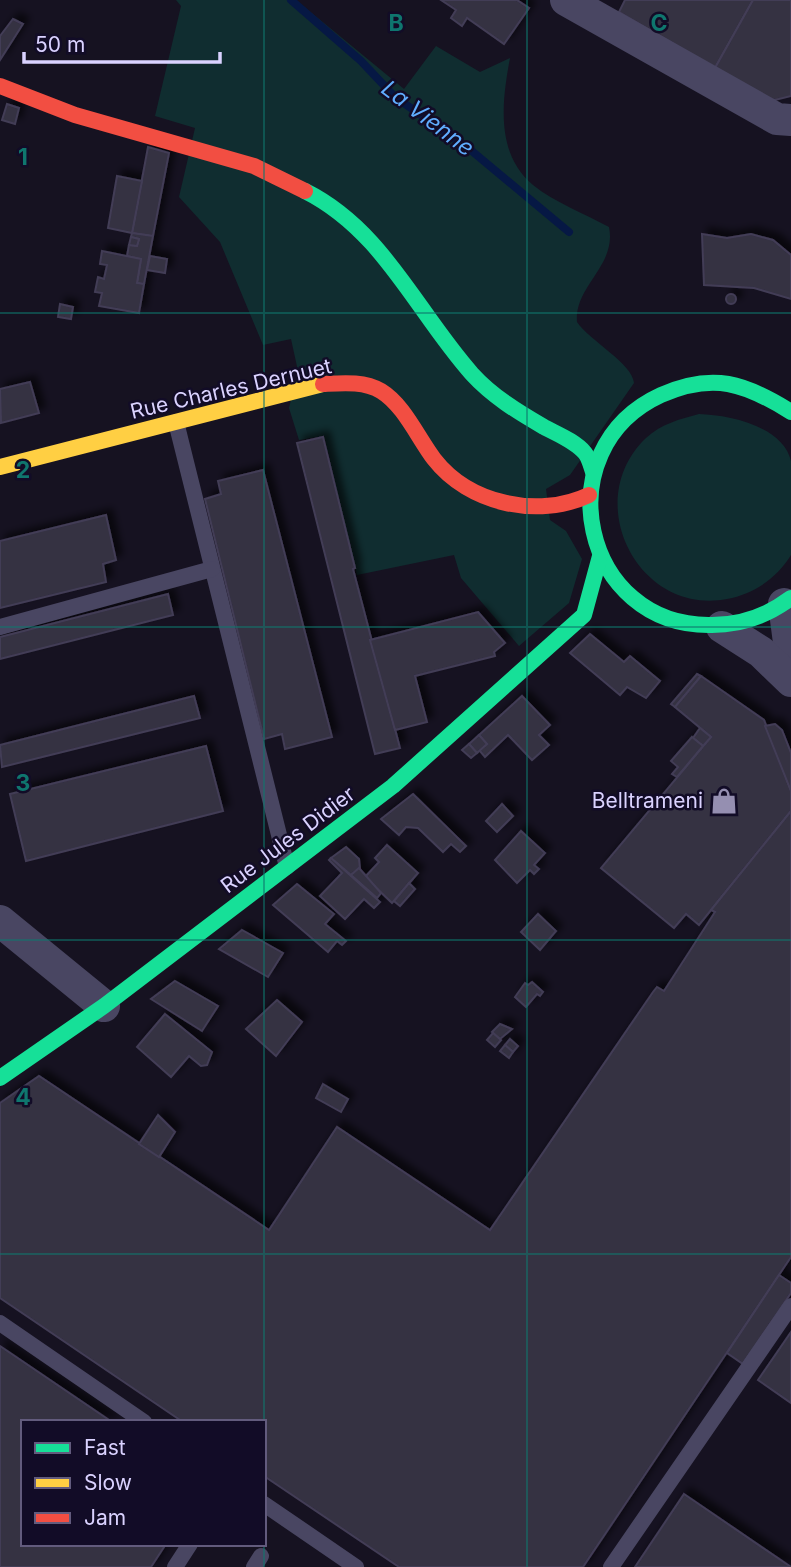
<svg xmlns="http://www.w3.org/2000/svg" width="791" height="1567" font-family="Inter,sans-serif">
	<defs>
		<filter id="shadow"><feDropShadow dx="6" dy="-6" stdDeviation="3.5" flood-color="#0009"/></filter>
	</defs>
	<rect width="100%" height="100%" fill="#161221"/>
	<g fill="#102d30">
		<path d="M176,0H296L404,89L436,46L480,72L510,58C502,101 495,153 533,185C554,202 585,214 609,227C617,266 574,286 577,322C589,340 633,364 634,383L570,475L546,489L550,520L566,531L582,559L569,603L519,646L461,578L454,555L357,575L324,436L299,440L289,408L298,371L291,339L263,345L220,242L179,197L195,128L155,116L181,6Z"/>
		<path d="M699,414C729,415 783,426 791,461C791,480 791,532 791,555C777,578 754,594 727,599C638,616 580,501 646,438C661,424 680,419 699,414Z"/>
	</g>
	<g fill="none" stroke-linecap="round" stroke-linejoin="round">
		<path stroke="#061844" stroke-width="8" d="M291,0L361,61L395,97L467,147L569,232"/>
	</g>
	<g fill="#343043" stroke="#433d56" stroke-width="2" filter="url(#shadow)">
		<path d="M441,0H517L529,8L504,44L467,18L462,26L451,18L456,10Z"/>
		<path d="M625,0H753L715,68L619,12Z"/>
		<path d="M753,0H791V96L771,101L715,68Z"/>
		<path d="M13,19L23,24L0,60V36Z"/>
		<path d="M7,104L19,108L15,124L2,120Z"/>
		<path d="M148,147L169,153L153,236L132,233Z"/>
		<path d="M117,176L142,181L132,233L108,228Z"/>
		<path d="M132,233L153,236L144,284L137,283L141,259L127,256L129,245L137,246L139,239L131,237Z"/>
		<path d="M702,234L727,238L751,234L773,240L791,255V299L754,288L704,285Z"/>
		<path d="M131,237L139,239L137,246L129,245Z"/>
		<path d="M102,251L141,259L137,283L144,284L139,313L99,306L102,293L95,292L98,277L104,279L107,265L100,264Z"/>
		<path d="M150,256L167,259L165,273L147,270Z"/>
		<circle cx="731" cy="299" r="5"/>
		<path d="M60,304L73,307L71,319L58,317Z"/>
		<path d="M30,382L39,413L1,423L0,389Z"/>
		<path d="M323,437L355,568L353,569L400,748L375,754L297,443Z"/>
		<path d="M263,470L332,737L285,749L282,734L264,739L205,499L221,494L218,481Z"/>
		<path d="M106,515L116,560L103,564L106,582L0,608V541Z"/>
		<path d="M168,594L173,615L0,659V637Z"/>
		<path d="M478,612L505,643L494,652L495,656L415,676L427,722L395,730L370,640Z"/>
		<path d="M590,634L624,662L630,656L660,681L646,698L627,687L620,695L570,653Z"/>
		<path d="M697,674L701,676L675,707L671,704Z"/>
		<path d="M701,676L764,720L791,791V811L699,925L686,914L674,928L601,868L711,737L675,707Z"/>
		<path d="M194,696L200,718L2,767L0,745Z"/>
		<path d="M522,696L550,725L539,735L549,745L532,760L508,735L485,757L479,750L487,744L479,735Z"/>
		<path d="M775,724L782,730L791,753V791L765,726Z"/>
		<path d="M700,728L711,737L703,746L693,738Z"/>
		<path d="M479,735L487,744L477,753L469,744Z"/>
		<path d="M692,737L703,746L677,777L672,774L678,767L671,761Z"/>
		<path d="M469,744L477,753L471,758L462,750Z"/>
		<path d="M206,746L223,811L26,861L10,794Z"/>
		<path d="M413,794L466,846L460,852L451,844L443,852L418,828L406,827L399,835L381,819Z"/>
		<path d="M502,804L513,816L497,832L486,821Z"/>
		<path d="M791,811V1257L583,1567H399L264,1476V1422H183L0,1298V1103L39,1076L269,1230L337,1127L490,1230L653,992L657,987L664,991L715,912L711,910Z"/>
		<path d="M521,831L545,853L534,865L539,869L534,874L530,870L517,883L495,860Z"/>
		<path d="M387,845L418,873L392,903L365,877L379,862L375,858Z"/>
		<path d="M346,847L359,859L360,869L351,875L331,858Z"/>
		<path d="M331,858L380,902L374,908L364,899L345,919L320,896L342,873L329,860Z"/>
		<path d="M359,868L381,893L377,898L351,875Z"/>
		<path d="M409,883L415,889L400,906L394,901Z"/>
		<path d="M297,884L334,914L325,924L346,941L342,945L337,941L328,952L273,905Z"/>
		<path d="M538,914L556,931L540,950L521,932Z"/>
		<path d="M242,930L283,953L268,977L219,949Z"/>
		<path d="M175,981L218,1006L202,1031L151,999Z"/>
		<path d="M532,982L543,992L540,996L537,994L526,1007L515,997L525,983L528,985Z"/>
		<path d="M277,1000L302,1022L276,1056L246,1029Z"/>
		<path d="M165,1014L212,1052L207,1065L201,1066L189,1056L171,1077L137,1047Z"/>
		<path d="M500,1024L512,1029L500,1039L492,1032Z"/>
		<path d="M493,1033L501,1040L495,1047L487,1040Z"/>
		<path d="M510,1039L518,1046L513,1052L505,1045Z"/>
		<path d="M505,1045L513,1052L509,1058L500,1051Z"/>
		<path d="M323,1084L348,1099L341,1112L316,1098Z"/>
		<path d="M158,1115L175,1132L159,1157L139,1144Z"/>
		<path d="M779,1275L791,1283V1293L743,1364L727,1353Z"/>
		<path d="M791,1332V1403L758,1380Z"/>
		<path d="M0,1346L112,1422H23V1544H166L151,1567H0Z"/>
		<path d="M684,1494L791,1567H635Z"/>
	</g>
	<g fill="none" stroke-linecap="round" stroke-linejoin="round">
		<g stroke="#494662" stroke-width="16">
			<path d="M176,422L287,867"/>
			<path d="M0,627L212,569"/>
			<path d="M0,1323L144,1422"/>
			<path d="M264,1504L356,1567"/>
			<path d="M175,1567L190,1544"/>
			<path d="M254,1567L261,1556"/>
			<path d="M611,1567L791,1306"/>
		</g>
		<g stroke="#494662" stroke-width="32">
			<path d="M566,0L777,119L791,120"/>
			<path d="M784,604L791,658"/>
			<path d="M722,627L761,652L791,681"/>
			<path d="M0,921L104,1006"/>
		</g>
		<g stroke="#16e098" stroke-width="16">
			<path d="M305,191C383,230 416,311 472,374C492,396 518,412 544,427C557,434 575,441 585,453C589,458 591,466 593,472"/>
			<path d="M791,412C745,383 713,372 661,395C543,449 582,628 712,625C742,625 767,616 791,598"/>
			<path d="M0,1078L104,1006L393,786L584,615L600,556"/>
		</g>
		<path stroke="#ffcf43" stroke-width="16" d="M0,467L323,384"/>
		<g stroke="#f24e42" stroke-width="16">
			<path d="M0,86L75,115L254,166L305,191"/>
			<path d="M323,384C343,383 364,381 381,391C404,405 418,438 434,459C469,504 538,519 589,495"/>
		</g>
	</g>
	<path fill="none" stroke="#0f766e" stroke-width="2" stroke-opacity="0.55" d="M264,0V1422M527,0V1567M0,313H791M0,627H791M0,940H791M0,1254H791M264,1544V1567"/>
	<defs>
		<g id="shop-bare" transform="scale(2.1)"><path d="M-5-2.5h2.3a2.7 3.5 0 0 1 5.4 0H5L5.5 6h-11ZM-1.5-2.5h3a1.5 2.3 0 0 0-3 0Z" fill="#958fb1" stroke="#120c27" stroke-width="2.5" paint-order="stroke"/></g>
	</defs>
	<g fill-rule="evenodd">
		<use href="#shop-bare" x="724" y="801"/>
	</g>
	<g text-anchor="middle" stroke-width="5" stroke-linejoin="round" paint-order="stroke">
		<g font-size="21" fill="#dad2ff" stroke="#120c27">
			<text transform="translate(231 389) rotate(-13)" y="7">Rue Charles Dernuet</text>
			<text transform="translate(288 840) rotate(-37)" y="7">Rue Jules Didier</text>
		</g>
		<g font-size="21" fill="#dad2ff" stroke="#120c27" text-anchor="end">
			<text x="703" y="808">Belltrameni</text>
		</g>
		<g font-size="23" font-style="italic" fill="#60adff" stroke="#120c27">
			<text transform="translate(428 118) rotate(37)" y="8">La Vienne</text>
		</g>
	</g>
	<g font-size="23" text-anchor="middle" font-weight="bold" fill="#0f766e" stroke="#120c27" stroke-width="5" stroke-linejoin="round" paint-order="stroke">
		<text x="396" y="31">B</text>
		<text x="659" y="31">C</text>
		<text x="23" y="165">1</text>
		<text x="23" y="478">2</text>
		<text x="23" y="791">3</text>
		<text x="23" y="1105">4</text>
	</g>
	<rect x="21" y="1420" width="245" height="126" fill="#120c27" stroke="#625b7d" stroke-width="2"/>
	<rect x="35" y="1443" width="35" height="10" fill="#16e098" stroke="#625b7d" stroke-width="2"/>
	<text x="84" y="1455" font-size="21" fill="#dad2ff">Fast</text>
	<rect x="35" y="1478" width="35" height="10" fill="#ffcf43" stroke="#625b7d" stroke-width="2"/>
	<text x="84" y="1490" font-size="21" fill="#dad2ff">Slow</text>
	<rect x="35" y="1513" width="35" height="10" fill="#f24e42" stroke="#625b7d" stroke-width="2"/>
	<text x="84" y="1525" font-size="21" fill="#dad2ff">Jam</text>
	<path d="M24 52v10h196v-10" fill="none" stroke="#dad2ff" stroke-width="3.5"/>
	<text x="35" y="52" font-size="21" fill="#dad2ff" stroke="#120c27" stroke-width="5" paint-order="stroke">50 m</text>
</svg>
